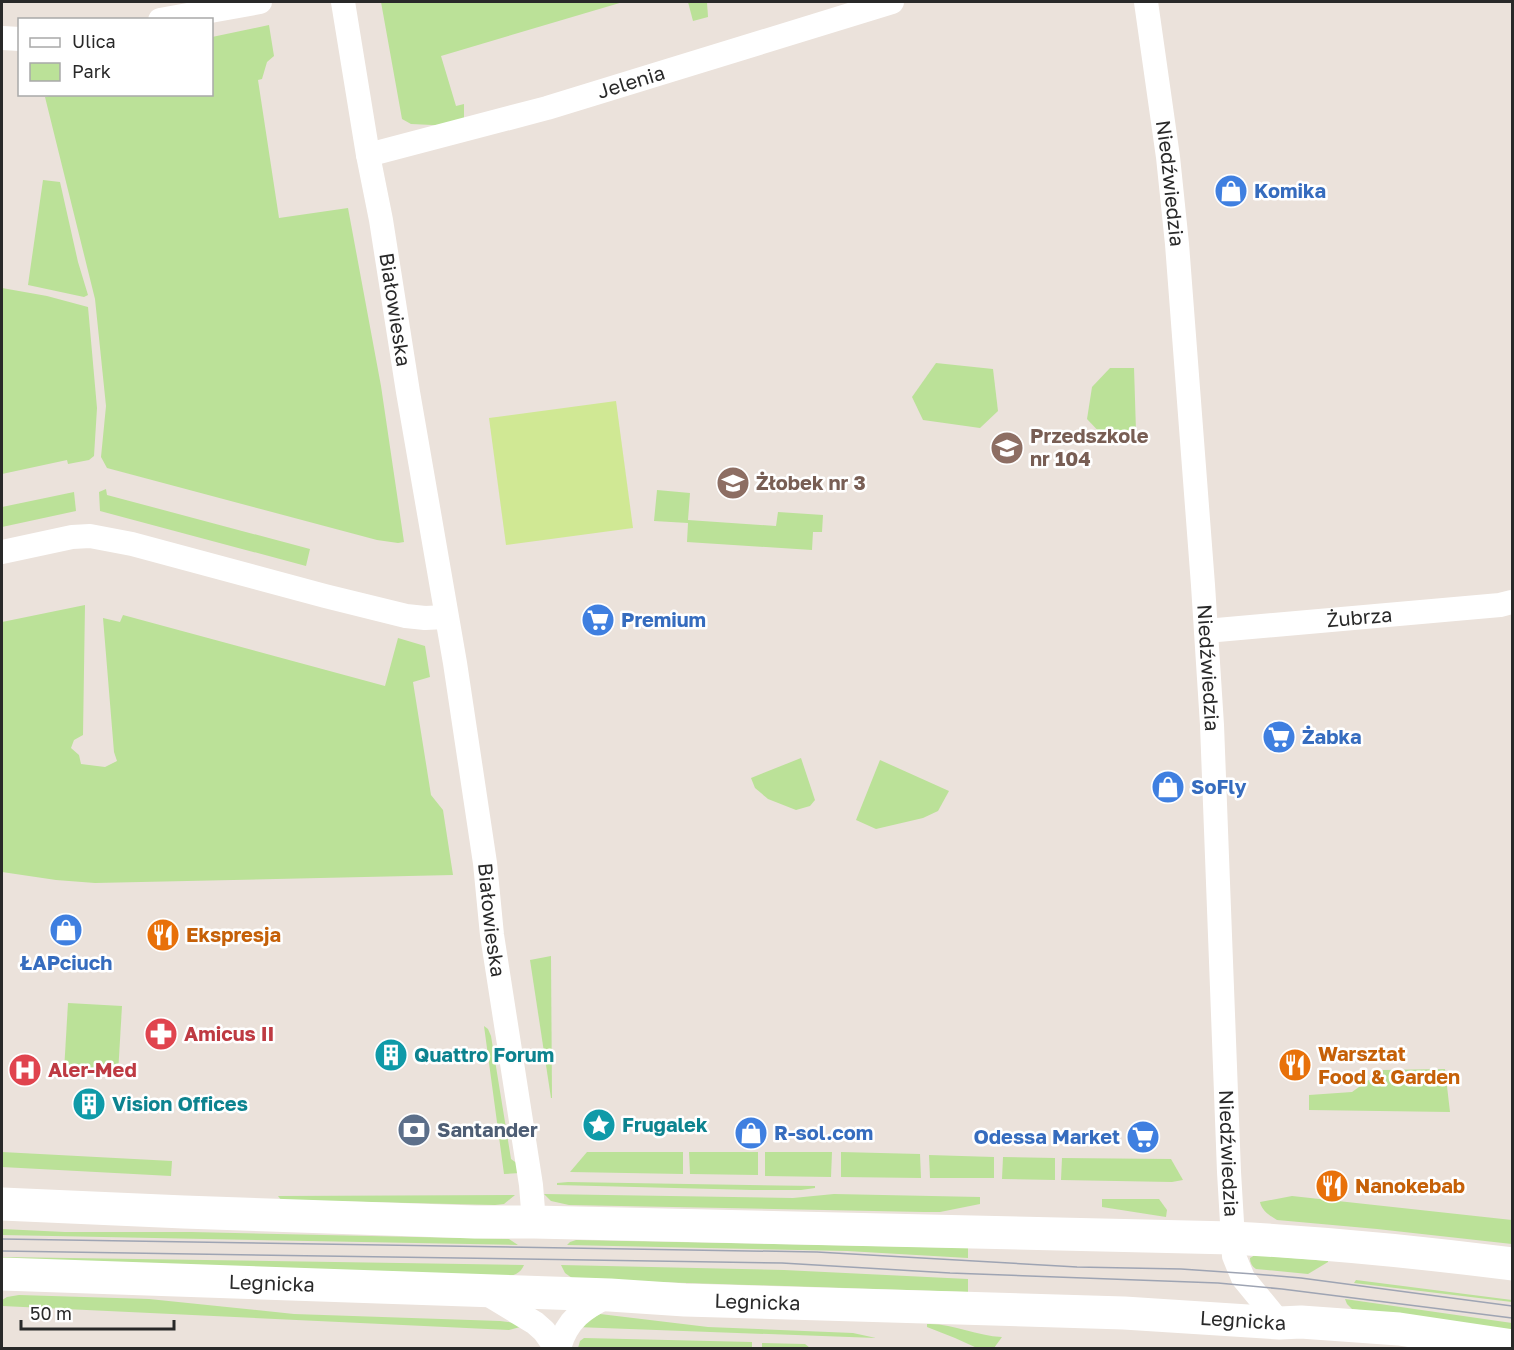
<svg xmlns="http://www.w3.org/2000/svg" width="1514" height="1350" font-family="'Golos Text',sans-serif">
	<rect width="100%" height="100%" fill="#ebe2db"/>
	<g fill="#bbe198">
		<path d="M381,2H623L441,56L456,106L464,104V123L454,126L411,124L402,119Z"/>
		<path d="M688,2H707L708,17L693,21Z"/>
		<path d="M269,25L274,56L267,62L262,79L258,80L279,218L348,208L381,386L404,542L398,543L377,540L107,468L101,457L106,406L95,299L45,97L61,94H212V37Z"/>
		<path d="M43,180L60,182L78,262L88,295L84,297L28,285Z"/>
		<path d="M2,288L47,296L88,307L97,408L94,456L89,460L68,464L67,460L2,474Z"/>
		<path d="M936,363L993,369L998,411L980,428L923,420L912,397Z"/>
		<path d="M1110,368H1134L1136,432L1127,439L1104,437L1087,419L1092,387Z"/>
		<path d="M106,489L107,495L310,549L306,566L100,511L99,492Z"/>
		<path d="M657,490L690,493L688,520L776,526L778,512L823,515L822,532H813L812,550L687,542L688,523L654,521Z"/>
		<path d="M74,492L76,511L2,527V507Z"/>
		<path d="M85,605L83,735L74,740L71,748L79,755L81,764L105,767L117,761L114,752L103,618L120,622L123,615L385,686L398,638L425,646L430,677L413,682L431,795L443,810L453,875L95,883L56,880L2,872V622Z"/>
		<path d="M801,758L815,800L810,806L796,810L768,799L755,788L751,778Z"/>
		<path d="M880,760L949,791L938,811L923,818L876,829L856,820Z"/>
		<path d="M551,956L552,1098H551L530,960Z"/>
		<path d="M68,1003L122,1006L118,1074L64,1071Z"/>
		<path d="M484,1026L488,1029L491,1036L511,1159L518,1164L520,1173L504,1174Z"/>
		<path d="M1445,1069L1450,1112L1309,1110V1095L1352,1092L1383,1070Z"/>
		<path d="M2,1152L172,1161L171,1176L2,1167Z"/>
		<path d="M587,1152H683V1174L570,1172Z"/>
		<path d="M689,1152H758V1175L690,1174Z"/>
		<path d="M765,1152H832L831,1177L765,1176Z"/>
		<path d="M841,1152L920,1154L921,1178L841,1177Z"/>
		<path d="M929,1155L994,1157V1178H930Z"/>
		<path d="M1003,1157L1055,1158V1180L1002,1179Z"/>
		<path d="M1062,1158L1171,1159L1183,1180L1172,1182L1061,1180Z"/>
		<path d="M568,1182L815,1186V1188L801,1190H753L557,1185V1183Z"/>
		<path d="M544,1194L793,1198L834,1194L980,1197V1204L940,1212H924L569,1205L551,1201Z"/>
		<path d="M515,1195L504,1204L495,1205L281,1200L278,1196Z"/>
		<path d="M1292,1196L1512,1220V1244L1377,1229L1277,1220C1270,1216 1262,1211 1260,1202Z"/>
		<path d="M1102,1199H1159L1167,1210L1166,1217L1102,1207Z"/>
		<path d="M2,1229L65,1232H191L509,1239L518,1245L2,1235Z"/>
		<path d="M576,1240L968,1248V1258L847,1251L567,1245L570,1242Z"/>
		<path d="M1255,1255L1328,1261V1262L1308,1274L1256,1269C1252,1267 1250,1262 1250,1258Z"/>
		<path d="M2,1257L464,1264L524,1265C521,1272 517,1274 510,1276L2,1260Z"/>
		<path d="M561,1265L784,1270L968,1279V1292L626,1281L572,1278L565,1273Z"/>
		<path d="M1356,1280L1512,1300V1302L1354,1283Z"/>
		<path d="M19,1295L149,1299L294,1314L500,1321L515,1323L524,1326L509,1330L2,1306V1300L7,1297Z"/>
		<path d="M1345,1299L1512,1323V1332L1352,1309L1347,1304Z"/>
		<path d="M600,1314L708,1327L853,1333L876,1338L576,1327Z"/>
		<path d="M927,1324C953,1323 976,1336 1002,1337L994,1348H977L955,1338L927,1327Z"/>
		<path d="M584,1338L752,1342V1348H578L580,1341Z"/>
		<path d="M762,1343L805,1344L810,1348H762Z"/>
	</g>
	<path fill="#d0e894" d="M616,401L633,528L506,545L489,418Z"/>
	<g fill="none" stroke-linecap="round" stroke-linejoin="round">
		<g stroke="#fff" stroke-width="24">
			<path id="s1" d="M343,2L368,155L381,220L408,392L455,663L485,863L492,935L531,1185L534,1222"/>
			<path id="s2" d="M1146,2L1168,157L1177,244L1203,585L1212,725L1229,1172L1234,1256L1243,1278L1280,1323"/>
			<path d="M160,20L260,2"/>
			<path d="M2,38L20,39"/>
			<path id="s3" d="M368,155L547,108L892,2"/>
			<path d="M2,552L72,537L90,536L132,544L325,596L406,616L425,618L446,617"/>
			<path id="s4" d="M1206,631L1500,605L1512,602"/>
			<path d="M484,1292L535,1323L544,1331L556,1348"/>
			<path d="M559,1348C567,1319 584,1308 610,1295"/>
		</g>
		<g stroke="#fff" stroke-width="33">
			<path d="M2,1204L184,1212L475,1222H534L1232,1238C1326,1243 1419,1252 1512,1264"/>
			<path id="s5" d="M2,1274L610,1295L685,1300L1124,1313L1280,1323L1301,1322L1399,1329L1512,1346"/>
		</g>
		<g stroke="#9ea4b3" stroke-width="1.5">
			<path d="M2,1239L817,1252L1077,1267L1181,1269L1254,1274L1301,1278L1512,1306"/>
			<path d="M2,1251L782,1263L950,1273L1218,1283L1282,1289L1512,1318"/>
		</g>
	</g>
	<defs>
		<g id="shop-disc" transform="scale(1.725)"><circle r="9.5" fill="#3f7fe0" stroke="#fff"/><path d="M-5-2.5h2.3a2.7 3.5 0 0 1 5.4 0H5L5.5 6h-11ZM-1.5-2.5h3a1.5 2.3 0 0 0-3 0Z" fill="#fff"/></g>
		<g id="school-disc" transform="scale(1.725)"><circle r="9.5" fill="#8d6e63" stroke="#fff"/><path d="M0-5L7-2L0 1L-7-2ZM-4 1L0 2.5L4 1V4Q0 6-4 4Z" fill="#fff"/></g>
		<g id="supermarket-disc" transform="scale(1.725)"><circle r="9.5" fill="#3f7fe0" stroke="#fff"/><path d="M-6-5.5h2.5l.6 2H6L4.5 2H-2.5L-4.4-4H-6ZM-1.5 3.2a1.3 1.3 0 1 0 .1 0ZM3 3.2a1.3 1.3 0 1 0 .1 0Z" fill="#fff"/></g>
		<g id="restaurant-disc" transform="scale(1.725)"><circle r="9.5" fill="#e8710a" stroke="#fff"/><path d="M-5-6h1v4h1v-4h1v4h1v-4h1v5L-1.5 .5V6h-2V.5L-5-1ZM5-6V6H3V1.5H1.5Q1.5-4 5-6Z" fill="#fff"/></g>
		<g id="pharmacy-disc" transform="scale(1.725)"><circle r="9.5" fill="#e0444e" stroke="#fff"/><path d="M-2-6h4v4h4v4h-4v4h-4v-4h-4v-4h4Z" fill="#fff"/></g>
		<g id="building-disc" transform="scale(1.725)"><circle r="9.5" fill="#0f9aa8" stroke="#fff"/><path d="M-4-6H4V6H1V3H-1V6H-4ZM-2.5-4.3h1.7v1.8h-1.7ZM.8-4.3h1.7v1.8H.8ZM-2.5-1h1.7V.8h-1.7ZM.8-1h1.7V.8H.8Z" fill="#fff"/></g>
		<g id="hospital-disc" transform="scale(1.725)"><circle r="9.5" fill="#e0444e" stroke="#fff"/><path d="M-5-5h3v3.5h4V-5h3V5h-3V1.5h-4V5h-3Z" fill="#fff"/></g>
		<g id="sight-disc" transform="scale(1.725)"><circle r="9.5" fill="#0f9aa8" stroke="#fff"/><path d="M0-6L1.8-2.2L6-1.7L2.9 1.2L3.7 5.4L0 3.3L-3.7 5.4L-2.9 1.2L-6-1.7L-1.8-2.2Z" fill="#fff"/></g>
		<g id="bank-disc" transform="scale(1.725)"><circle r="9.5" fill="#5c6f8a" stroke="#fff"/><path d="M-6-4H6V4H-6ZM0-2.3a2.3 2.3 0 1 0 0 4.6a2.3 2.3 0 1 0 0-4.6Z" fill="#fff"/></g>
	</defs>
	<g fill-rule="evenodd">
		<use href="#shop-disc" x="1231" y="191"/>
		<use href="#school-disc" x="1007" y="448"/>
		<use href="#school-disc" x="733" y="483"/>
		<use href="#supermarket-disc" x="598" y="620"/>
		<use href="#supermarket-disc" x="1279" y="737"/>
		<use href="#shop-disc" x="1168" y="787"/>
		<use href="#shop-disc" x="66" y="930"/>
		<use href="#restaurant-disc" x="163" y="935"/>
		<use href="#pharmacy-disc" x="161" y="1034"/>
		<use href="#building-disc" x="391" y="1055"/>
		<use href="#restaurant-disc" x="1295" y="1065"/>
		<use href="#hospital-disc" x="25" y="1070"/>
		<use href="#building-disc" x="89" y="1104"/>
		<use href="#sight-disc" x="599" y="1125"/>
		<use href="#bank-disc" x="414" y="1130"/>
		<use href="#shop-disc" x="751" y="1133"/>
		<use href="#supermarket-disc" x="1143" y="1137"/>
		<use href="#restaurant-disc" x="1332" y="1186"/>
	</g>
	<g text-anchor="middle" stroke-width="5" stroke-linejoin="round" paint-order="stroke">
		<g font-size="20" fill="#292929" stroke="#fff">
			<text dy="7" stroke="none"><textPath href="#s3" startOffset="273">Jelenia</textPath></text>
			<text dy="7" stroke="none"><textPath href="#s2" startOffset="183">Niedźwiedzia</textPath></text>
			<text dy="7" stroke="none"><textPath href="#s1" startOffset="312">Białowieska</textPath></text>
			<text dy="7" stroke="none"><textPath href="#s4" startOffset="154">Żubrza</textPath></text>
			<text dy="7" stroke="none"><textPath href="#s2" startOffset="669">Niedźwiedzia</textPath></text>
			<text dy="7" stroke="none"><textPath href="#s1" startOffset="930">Białowieska</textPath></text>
			<text dy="7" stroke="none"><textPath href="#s2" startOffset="1155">Niedźwiedzia</textPath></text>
			<text dy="7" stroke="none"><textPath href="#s5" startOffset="270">Legnicka</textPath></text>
			<text dy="7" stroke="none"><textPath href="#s5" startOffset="756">Legnicka</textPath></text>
			<text dy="7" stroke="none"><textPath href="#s5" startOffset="1242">Legnicka</textPath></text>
		</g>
		<g font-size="20" font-weight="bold" fill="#366cbe" stroke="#fff" text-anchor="start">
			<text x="1254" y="198">Komika</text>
			<text x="621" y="627">Premium</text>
			<text x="1302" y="744">Żabka</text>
			<text x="1191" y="794">SoFly</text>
			<text x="66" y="970" text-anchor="middle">ŁAPciuch</text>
			<text x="774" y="1140">R-sol.com</text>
			<text x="1120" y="1144" text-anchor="end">Odessa Market</text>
		</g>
		<g font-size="20" font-weight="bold" fill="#785e54" stroke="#fff" text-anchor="start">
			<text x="1030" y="443">Przedszkole<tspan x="1030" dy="23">nr 104</tspan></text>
			<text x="756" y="490">Żłobek nr 3</text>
		</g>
		<g font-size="20" font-weight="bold" fill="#c56008" stroke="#fff" text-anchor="start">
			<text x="186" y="942">Ekspresja</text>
			<text x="1318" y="1061">Warsztat<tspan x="1318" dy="23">Food &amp; Garden</tspan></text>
			<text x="1355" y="1193">Nanokebab</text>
		</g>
		<g font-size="20" font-weight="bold" fill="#be3a42" stroke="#fff" text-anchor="start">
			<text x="184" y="1041">Amicus II</text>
			<text x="48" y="1077">Aler-Med</text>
		</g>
		<g font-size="20" font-weight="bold" fill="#0d838f" stroke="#fff" text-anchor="start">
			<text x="414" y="1062">Quattro Forum</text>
			<text x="112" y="1111">Vision Offices</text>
			<text x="622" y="1132">Frugalek</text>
		</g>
		<g font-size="20" font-weight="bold" fill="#4e5e75" stroke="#fff" text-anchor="start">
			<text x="437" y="1137">Santander</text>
		</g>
	</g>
	<rect width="1514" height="1350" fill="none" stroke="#292929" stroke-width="6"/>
	<rect x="18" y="18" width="195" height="78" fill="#ffffff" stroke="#a9a9a9" stroke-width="1.5"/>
	<rect x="30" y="38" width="30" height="9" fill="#ffffff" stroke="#a9a9a9" stroke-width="1.5"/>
	<text x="72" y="48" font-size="18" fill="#292929">Ulica</text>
	<rect x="30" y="63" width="30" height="18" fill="#bbe198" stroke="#a9a9a9" stroke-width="1.5"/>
	<text x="72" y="78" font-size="18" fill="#292929">Park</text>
	<path d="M21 1320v9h153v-9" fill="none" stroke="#292929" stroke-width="3"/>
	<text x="30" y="1320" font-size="18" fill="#292929" stroke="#ffffff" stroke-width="4.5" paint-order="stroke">50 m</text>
</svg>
